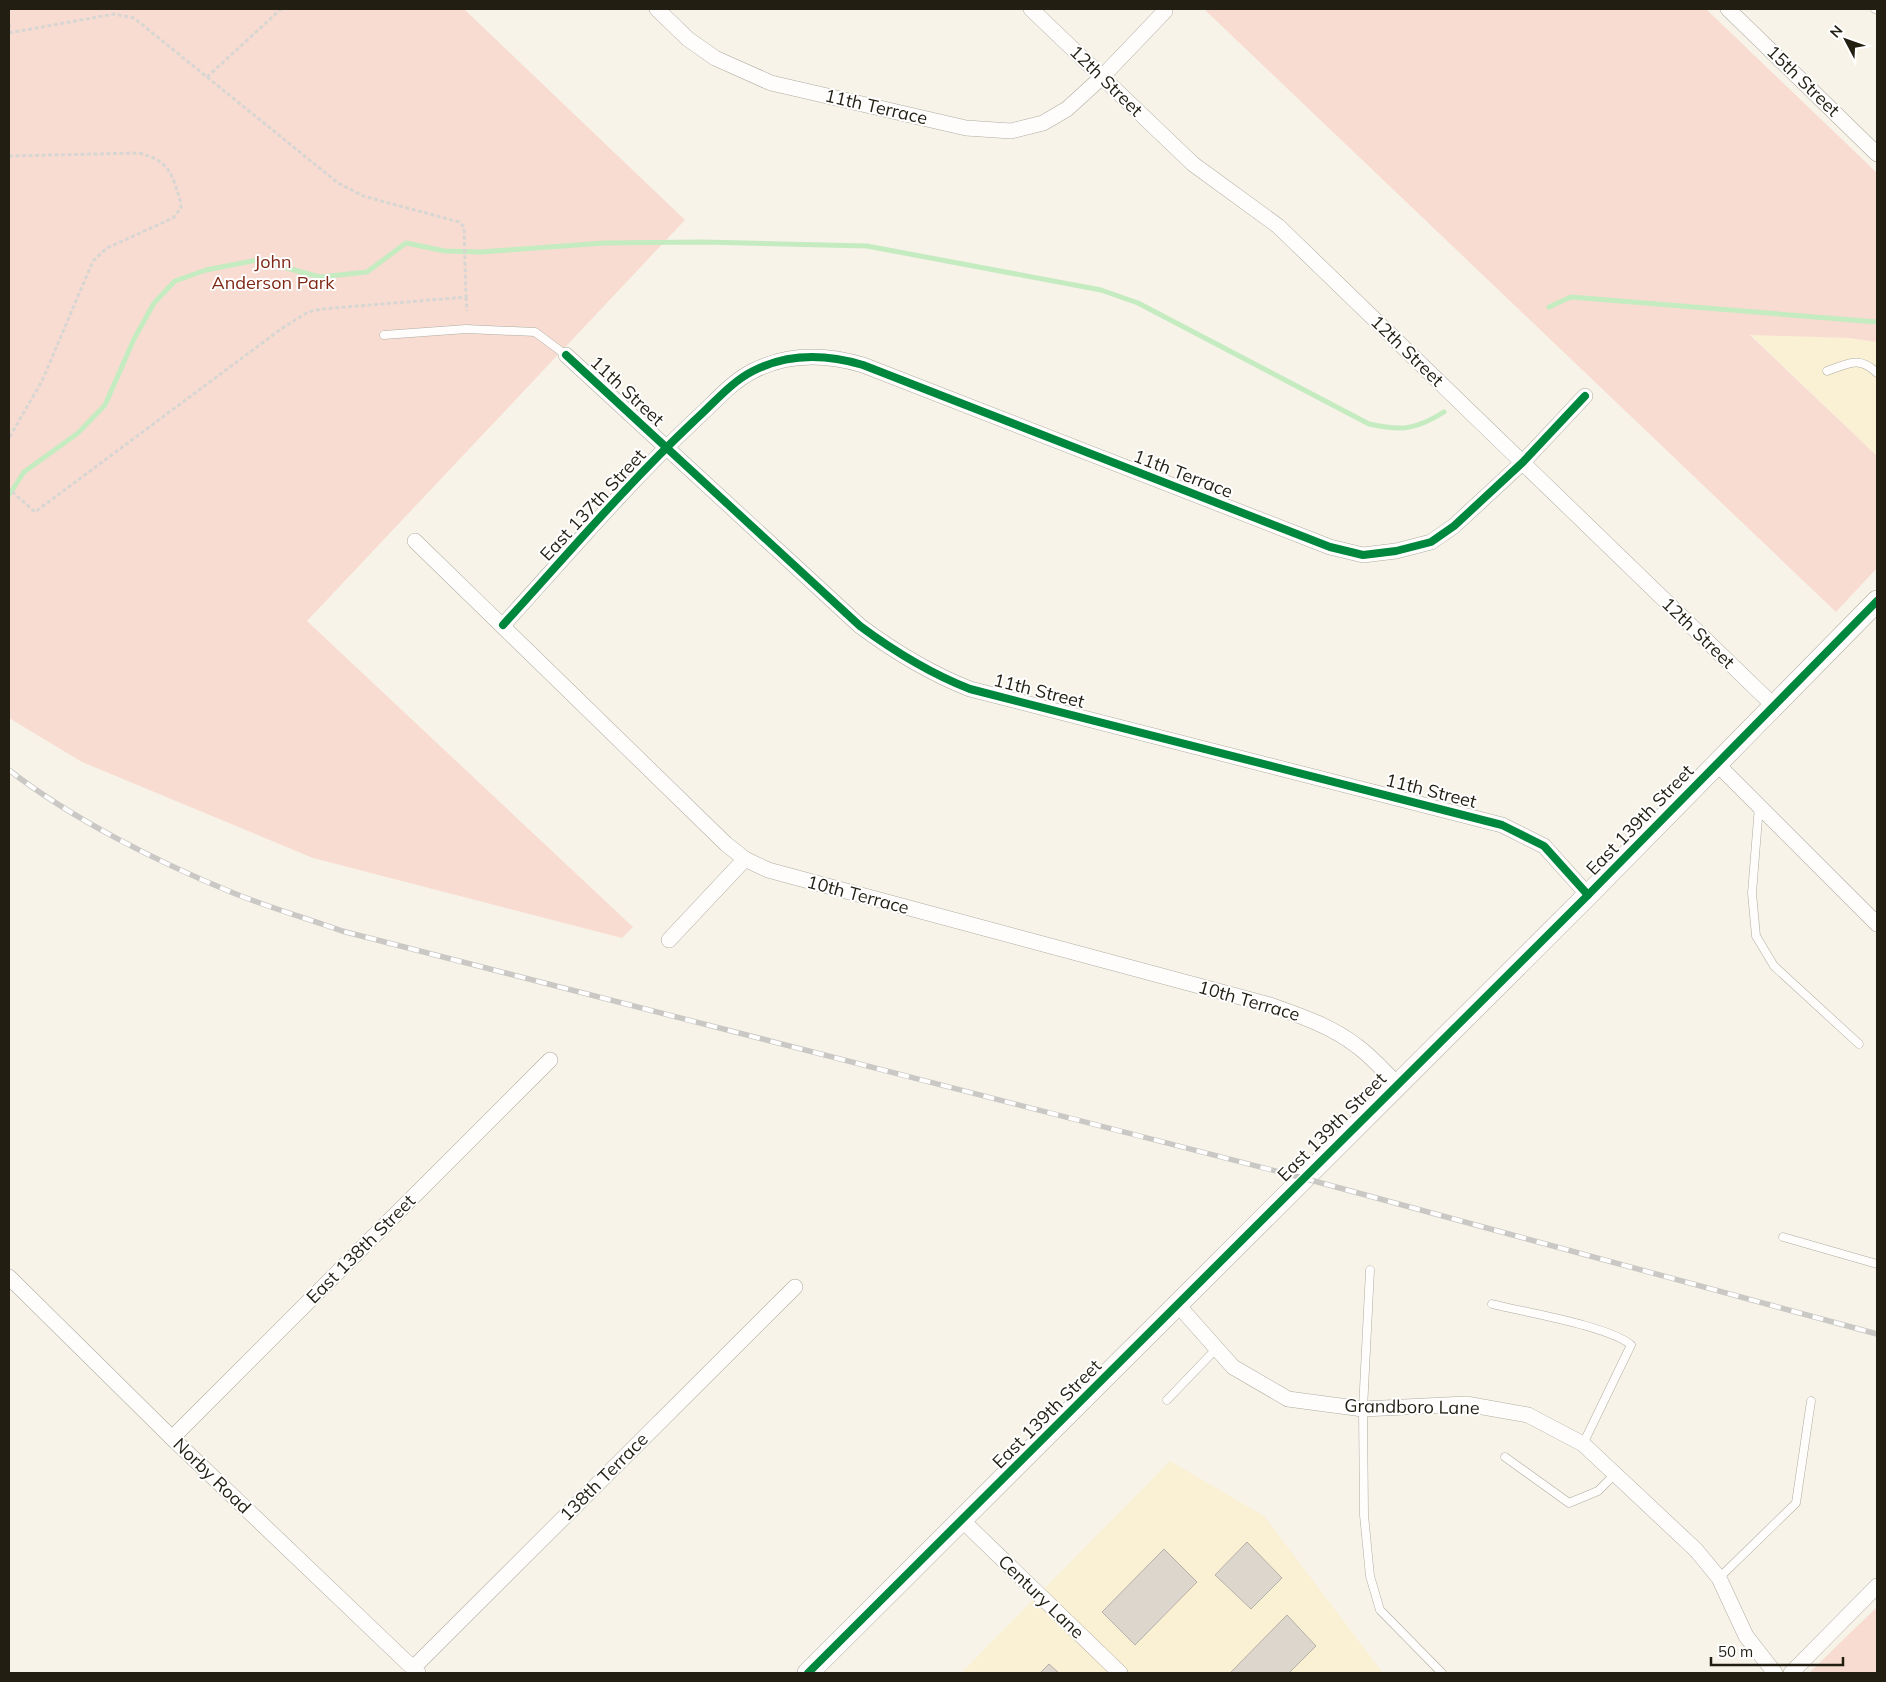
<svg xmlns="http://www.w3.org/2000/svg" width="1886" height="1682" font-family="Mulish,sans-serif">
	<rect width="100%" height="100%" fill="#f7f3e8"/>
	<g fill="#faf0d4">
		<path d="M1750,334L1849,338L1877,342V456Z"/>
		<path d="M1170,1461L1264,1516L1383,1673H961Z"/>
	</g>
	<g fill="#f9dcd1">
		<path d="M9,9H464L685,220L307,621L633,927L622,938L313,858L82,762L9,718Z"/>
		<path d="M1204,9H1706L1877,173V342L1849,338L1750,335L1877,456V568L1836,612Z"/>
		<path d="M1877,1607V1673H1809Z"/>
	</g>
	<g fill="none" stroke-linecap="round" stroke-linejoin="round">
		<g stroke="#c5ebc1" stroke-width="5">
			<path d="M1549,307L1571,297L1877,322"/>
			<path d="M9,495L24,472L78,433L105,405L134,339L154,303L175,281L206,270L257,260L320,277L367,272L406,243L445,251L481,252L604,243L703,242L867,246L1101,290L1138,303L1369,424C1402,431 1415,430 1444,412"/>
		</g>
	</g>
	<g fill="#ddd6cc" stroke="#b7b0a7">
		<path d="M1247,1542L1282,1578L1251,1609L1215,1575Z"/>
		<path d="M1164,1549L1197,1582L1135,1645L1102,1612Z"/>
		<path d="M1287,1615L1316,1646L1289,1673H1230Z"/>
		<path d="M1049,1664L1059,1673H1040Z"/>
	</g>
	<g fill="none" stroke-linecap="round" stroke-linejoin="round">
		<g stroke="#b0aca1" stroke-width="9">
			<g id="lane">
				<path d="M1875,9L1877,10"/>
				<path d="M384,335L466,329L535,332L566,355"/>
				<path d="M1827,371C1848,364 1859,355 1877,373"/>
				<path d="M1759,806L1752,893L1756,936L1774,966L1859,1044"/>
				<path d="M1783,1237L1877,1264"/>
				<path d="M1370,1270L1363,1409L1364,1515L1370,1576L1380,1610L1442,1673"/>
				<path d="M1492,1304C1523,1312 1609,1326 1631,1345L1583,1444"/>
				<path d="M1167,1400L1217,1348"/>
				<path d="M1505,1457L1569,1503L1598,1491L1616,1473"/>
				<path d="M1719,1578L1796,1503L1811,1401"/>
			</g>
		</g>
		<g stroke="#b0aca1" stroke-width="16">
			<g id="street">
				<path d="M657,9L688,39L715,58L771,83L966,128L1011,131L1043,123L1067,109L1102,77L1165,11"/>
				<path d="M1031,9L1193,164L1278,226L1773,705"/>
				<path d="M1728,9L1877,154"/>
				<path d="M566,355L860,626C895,652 929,673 970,689L1502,825L1544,846L1588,895"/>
				<path d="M415,541L726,844L745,859L768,870L1270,1005C1301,1016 1331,1026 1357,1046C1372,1057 1384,1071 1397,1084"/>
				<path d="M503,625C566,556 627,484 695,420C713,404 731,382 753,371C788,353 826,354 863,365L1330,547L1363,555L1396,551L1431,542L1454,526L1523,462L1585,396"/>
				<path d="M1716,763L1877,924"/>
				<path d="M669,940L745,859"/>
				<path d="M9,1277L172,1438L418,1673"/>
				<path d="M1177,1304L1233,1367L1288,1399L1363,1409L1466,1404L1528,1415L1583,1444L1696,1550L1719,1578L1746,1636L1775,1673"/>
				<path d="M172,1438L550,1060"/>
				<path d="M963,1521L1120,1673"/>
				<path d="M413,1668L795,1287"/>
				<path d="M1791,1673L1877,1586"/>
			</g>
		</g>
		<g stroke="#b0aca1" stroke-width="22">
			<path id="secondary" d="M808,1673L1588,895L1877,601"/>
		</g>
		<g stroke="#d8d6d3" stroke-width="3" stroke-dasharray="4 2.5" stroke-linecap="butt">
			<path d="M9,24L10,33"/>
			<path d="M9,33L114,14L134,18L338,183L363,196L459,222L464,227L466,297L322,309L308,312L281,329L35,512L9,489"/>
			<path d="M207,77L281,9"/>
			<path d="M9,156L139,153C170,161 172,174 181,203V208L173,218L107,248L93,261L42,381L9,438"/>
			<path d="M466,297L467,311"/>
		</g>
		<use href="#lane" stroke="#fefdfc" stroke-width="8"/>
		<use href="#street" stroke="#fefdfc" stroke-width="15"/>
		<use href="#secondary" stroke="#fefdfc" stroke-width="21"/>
		<g stroke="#c9c8c5" stroke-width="5.5">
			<path id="rail" d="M9,770C72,819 158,862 231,892C267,907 306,918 342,931L1303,1178L1877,1334"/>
		</g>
		<use href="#rail" stroke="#fff" stroke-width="4" stroke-dasharray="11" stroke-linecap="butt"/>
		<g stroke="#fff" stroke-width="11">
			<g id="cycleway">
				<path d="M566,355L860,626C895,652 929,673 970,689L1502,825L1544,846L1588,895"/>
				<path d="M503,625C566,556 627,484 695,420C713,404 731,382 753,371C788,353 826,354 863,365L1330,547L1363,555L1396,551L1431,542L1454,526L1523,462L1585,396"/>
				<path d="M808,1673L1588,895L1877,601"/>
			</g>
		</g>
		<use href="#cycleway" stroke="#00873e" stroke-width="8"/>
	</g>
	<g text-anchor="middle" stroke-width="4" stroke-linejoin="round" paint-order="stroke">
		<g font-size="18" fill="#221e12" stroke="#fff">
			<text transform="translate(1106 81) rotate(44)" y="6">12th Street</text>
			<text transform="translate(1803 81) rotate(44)" y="6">15th Street</text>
			<text transform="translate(876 107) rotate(13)" y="6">11th Terrace</text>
			<text transform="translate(1407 351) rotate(44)" y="6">12th Street</text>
			<text transform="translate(627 391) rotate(43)" y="6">11th Street</text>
			<text transform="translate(1183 474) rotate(21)" y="6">11th Terrace</text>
			<text transform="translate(593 505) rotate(-47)" y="6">East 137th Street</text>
			<text transform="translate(1698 633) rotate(44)" y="6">12th Street</text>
			<text transform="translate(1039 691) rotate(14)" y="6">11th Street</text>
			<text transform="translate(1431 791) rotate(14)" y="6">11th Street</text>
			<text transform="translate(1640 820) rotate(-46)" y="6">East 139th Street</text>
			<text transform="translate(858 895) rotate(15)" y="6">10th Terrace</text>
			<text transform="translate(1249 1001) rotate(16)" y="6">10th Terrace</text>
			<text transform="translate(1332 1127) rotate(-45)" y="6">East 139th Street</text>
			<text transform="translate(361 1249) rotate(-45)" y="6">East 138th Street</text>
			<text transform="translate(1412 1407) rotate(1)" y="6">Grandboro Lane</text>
			<text transform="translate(1047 1414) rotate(-45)" y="6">East 139th Street</text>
			<text transform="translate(212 1476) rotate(44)" y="6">Norby Road</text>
			<text transform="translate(604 1477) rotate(-45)" y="6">138th Terrace</text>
			<text transform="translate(1041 1597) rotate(44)" y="6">Century Lane</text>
		</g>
		<g font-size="18" fill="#802816" stroke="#fff">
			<text x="273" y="268">John<tspan x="273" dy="21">Anderson Park</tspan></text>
		</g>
	</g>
	<rect width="1886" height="1682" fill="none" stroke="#221e12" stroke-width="20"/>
	<g transform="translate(1846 40) rotate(311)" stroke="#ffffff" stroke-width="4" paint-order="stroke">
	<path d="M0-4L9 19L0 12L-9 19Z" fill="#221e12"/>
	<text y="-8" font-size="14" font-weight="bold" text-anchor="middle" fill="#221e12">N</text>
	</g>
	<path d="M1711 1657v8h132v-8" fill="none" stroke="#221e12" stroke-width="2.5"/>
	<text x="1718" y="1657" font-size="15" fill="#221e12" stroke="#ffffff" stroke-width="4" paint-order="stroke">50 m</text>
</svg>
